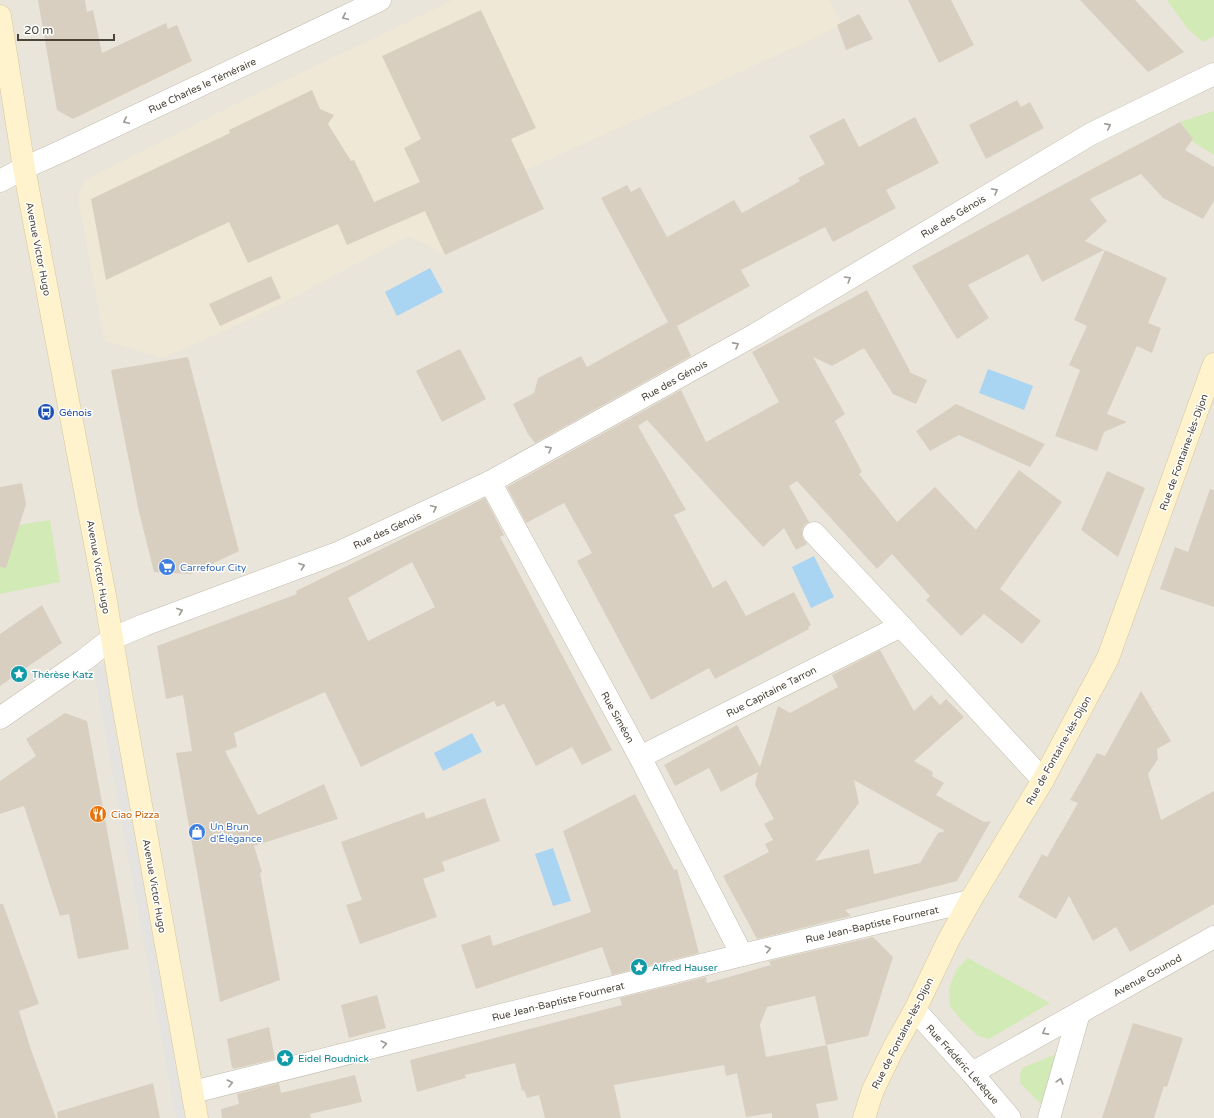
<svg xmlns="http://www.w3.org/2000/svg" width="1214" height="1118" font-family="'Varela Round',sans-serif">
	<rect width="100%" height="100%" fill="#f6f3ec"/>
	<rect fill="#eae5da" x="0" y="0" width="1214" height="1118"/>
	<path fill="#efe8d6" d="M454,0H829L841,24L808,41L526,170L544,209L445,255L424,243L408,236L283,303L226,330L163,358L105,341L78,197L85,180L248,98Z"/>
	<g fill="#d2eab5">
		<path d="M1167,0H1214V36L1203,42L1187,28Z"/>
		<path d="M1214,111V155L1192,141L1193,139L1180,122Z"/>
		<path d="M50,520L60,582L0,594V528Z"/>
		<path d="M968,958L1050,1003L989,1039L978,1036L960,1019L950,1006L949,989L956,970Z"/>
		<path d="M1059,1053L1043,1106L1020,1083V1075L1022,1068Z"/>
	</g>
	<path fill="#e5e3e0" d="M115,661L197,1118H176L93,666Z"/>
	<g fill="#a9d4f2">
		<path d="M430,268L443,292L397,316L385,292Z"/>
		<path d="M988,369L1033,386L1024,410L979,393Z"/>
		<path d="M814,556L834,597L811,608L792,567Z"/>
		<path d="M472,733L482,752L443,771L434,753Z"/>
		<path d="M553,848L571,901L553,906L535,854Z"/>
	</g>
	<g fill="#d8cfc1" fill-rule="evenodd">
		<path d="M38,0H85L87,12L93,10L102,53L166,23L168,29L177,25L192,61L73,119L57,110Z"/>
		<path d="M908,0H951L974,45L939,63Z"/>
		<path d="M1080,0H1135L1184,52L1148,72Z"/>
		<path d="M481,10L536,128L511,139L544,209L445,255L425,211L347,245L338,224L248,263L229,222L106,280L91,199L230,133L229,130L312,90L320,109L334,115L328,124L351,161L354,160L374,202L420,182L404,148L421,139L382,56Z"/>
		<path d="M859,14L873,39L846,50L837,25Z"/>
		<path d="M1017,100L1021,107L1030,102L1044,128L986,159L969,125Z"/>
		<path d="M915,117L939,163L886,190L896,208L833,242L825,227L741,270L750,286L677,326L691,356L535,443L528,434L513,404L534,393L538,378L581,356L587,367L668,322L601,198L627,185L631,192L640,187L667,237L734,200L742,213L800,181L798,178L825,164L809,136L844,118L859,147Z"/>
		<path d="M1180,122L1193,139L1185,150L1214,167V201L1203,219L1163,198L1141,174L1090,199L1107,221L1085,241L1104,250L1042,282L1028,254L968,285L989,318L957,339L912,266Z"/>
		<path d="M1105,250L1167,278L1148,323L1161,328L1152,353L1137,346L1107,414L1127,422L1104,432L1097,451L1055,436L1080,370L1069,365L1087,326L1074,320Z"/>
		<path d="M271,276L281,298L220,326L209,304Z"/>
		<path d="M867,290L910,371L909,372L927,380L916,404L893,394L864,348L832,366L813,357L845,414L835,421L862,472L859,474L897,522L935,487L976,530L1019,470L1062,502L1000,589L1041,621L1022,644L984,614L961,636L926,600L930,596L892,554L877,569L797,481L789,486L809,522L805,524L802,530V536L807,544L796,550L784,528L763,547L647,420L638,426L686,510L674,515L713,588L726,580L746,616L794,592L811,625L808,627L809,629L715,679L709,668L651,700L577,561L592,553L564,503L526,523L507,487L681,390L706,442L779,402L752,352Z"/>
		<path d="M460,349L486,399L442,422L416,371Z"/>
		<path d="M188,357L239,551L191,574L154,572L139,512L111,370Z"/>
		<path d="M956,404L1045,444L1030,467L959,435L930,451L916,431Z"/>
		<path d="M1107,471L1145,488L1118,557L1081,530Z"/>
		<path d="M22,483L26,504L6,568L0,567V487Z"/>
		<path d="M1210,489L1214,490V607L1160,589L1175,547L1188,552Z"/>
		<path d="M485,498L504,535L500,537L612,750L582,765L572,747L536,766L504,704L497,707L494,701L361,767L325,692L234,733L237,747L225,751L258,815L324,784L338,819L254,846L262,872L260,873L280,980L220,1002L176,753L192,751L183,695L166,699L157,646L297,594L296,591ZM412,562L435,607L368,641L348,598Z"/>
		<path d="M42,605L62,643L0,686V634Z"/>
		<path d="M880,650L914,711L931,695L940,705L946,699L964,717L914,761L933,772L932,776L944,783L936,795L984,822L991,821L957,881L845,910L851,916L757,939L723,876L769,852L765,844L773,840L764,824L774,819L755,785L758,772L721,792L709,768L675,786L664,765L737,725L760,767L778,706L790,713L838,687L832,675ZM854,780L945,831L938,833L920,863L874,874L869,849L815,861L859,803Z"/>
		<path d="M1141,691L1171,741L1157,749L1158,759L1148,774L1161,820L1214,791V904L1130,952L1116,927L1093,941L1069,896L1056,919L1018,897L1042,854L1047,857L1078,803L1070,800L1097,753L1105,756Z"/>
		<path d="M65,713L87,721L129,949L78,959L69,914L60,916L24,806L0,814V781L36,756L26,739Z"/>
		<path d="M635,794L674,870L677,869L699,953L612,975L602,947L476,989L461,945L490,935L493,946L591,912L563,831Z"/>
		<path d="M485,798L500,841L442,862L445,871L423,879L437,917L360,944L346,905L362,900L341,842L424,812L426,819Z"/>
		<path d="M0,904H3L39,1004L19,1011L30,1047L56,1118H0Z"/>
		<path d="M873,937L893,957L868,1036L826,1045L815,996L767,1007L760,1025L766,1057L827,1045L838,1100L816,1104L819,1118H772V1113L746,1117L737,1073L726,1076L724,1065L614,1085L621,1118H545L539,1095L527,1098L524,1090L522,1091L515,1063L465,1075L466,1078L417,1092L410,1060L622,1005L620,998L706,977L707,983L771,965L769,961Z"/>
		<path d="M377,995L386,1028L349,1038L341,1005Z"/>
		<path d="M1133,1023L1183,1038L1167,1087L1164,1086L1154,1118H1102Z"/>
		<path d="M269,1027L275,1059L233,1069V1067L232,1068L227,1039Z"/>
		<path d="M355,1075L362,1102L310,1114L311,1118H222L221,1109L239,1104L237,1094L279,1083L281,1093Z"/>
		<path d="M153,1083L160,1118H58L57,1112Z"/>
	</g>
	<g fill="none" stroke-linecap="round" stroke-linejoin="round">
		<g stroke="#c2bbae" stroke-width="23">
			<g id="street">
				<path d="M0,181L24,168L62,151L380,0"/>
				<path d="M490,482L640,757L742,955"/>
				<path d="M814,533L901,626"/>
				<path d="M0,718L84,660L111,639L144,625L340,552L490,482L756,334L1091,134L1214,74"/>
				<path d="M640,757L901,626L1043,780"/>
				<path d="M915,1010L972,1073L1010,1118"/>
				<path d="M972,1073L1214,937"/>
				<path d="M193,1092L742,955L970,901"/>
				<path d="M1049,1118L1079,1013"/>
			</g>
		</g>
		<g stroke="#d6c79b" stroke-width="23">
			<g id="secondary">
				<path d="M0,16L24,168L105,596L122,699L197,1118"/>
				<path d="M864,1118L873,1090L893,1049L915,1010L948,941L970,901L1043,780L1108,658L1214,364"/>
			</g>
		</g>
		<use href="#street" stroke="#fff" stroke-width="22"/>
		<use href="#secondary" stroke="#fff3cd" stroke-width="22"/>
	</g>
	<defs><path id="oneway-chevron" d="M-2-3.5L2.5 0L-2 3.5" fill="none" stroke-width="1.6" stroke-linecap="round" stroke-linejoin="round"/></defs>
	<g stroke="#9c9892">
		<use href="#oneway-chevron" transform="translate(345 17) rotate(155)"/>
		<use href="#oneway-chevron" transform="translate(126 121) rotate(155)"/>
		<use href="#oneway-chevron" transform="translate(1108 126) rotate(-26)"/>
		<use href="#oneway-chevron" transform="translate(995 191) rotate(-30)"/>
		<use href="#oneway-chevron" transform="translate(848 279) rotate(-31)"/>
		<use href="#oneway-chevron" transform="translate(736 345) rotate(-29)"/>
		<use href="#oneway-chevron" transform="translate(549 449) rotate(-29)"/>
		<use href="#oneway-chevron" transform="translate(434 508) rotate(-25)"/>
		<use href="#oneway-chevron" transform="translate(302 566) rotate(-20)"/>
		<use href="#oneway-chevron" transform="translate(180 611) rotate(-20)"/>
		<use href="#oneway-chevron" transform="translate(768 949) rotate(-13)"/>
		<use href="#oneway-chevron" transform="translate(1045 1032) rotate(151)"/>
		<use href="#oneway-chevron" transform="translate(384 1044) rotate(-14)"/>
		<use href="#oneway-chevron" transform="translate(1060 1081) rotate(-74)"/>
		<use href="#oneway-chevron" transform="translate(230 1083) rotate(-14)"/>
	</g>
	<defs>
		<g id="bus-disc" transform="scale(0.9)"><circle r="9.5" fill="#1a4fb4" stroke="#fff"/><path d="M-5-6H5V4H4V6H2V4H-2V6H-4V4H-5ZM-3.5-4V0h7V-4ZM-3.5 1.2v1.5H-2V1.2ZM2 1.2v1.5H3.5V1.2Z" fill="#fff"/></g>
		<g id="supermarket-disc" transform="scale(0.9)"><circle r="9.5" fill="#3f7fe0" stroke="#fff"/><path d="M-6-5.5h2.5l.6 2H6L4.5 2H-2.5L-4.4-4H-6ZM-1.5 3.2a1.3 1.3 0 1 0 .1 0ZM3 3.2a1.3 1.3 0 1 0 .1 0Z" fill="#fff"/></g>
		<g id="sight-disc" transform="scale(0.9)"><circle r="9.5" fill="#0f9aa8" stroke="#fff"/><path d="M0-6L1.8-2.2L6-1.7L2.9 1.2L3.7 5.4L0 3.3L-3.7 5.4L-2.9 1.2L-6-1.7L-1.8-2.2Z" fill="#fff"/></g>
		<g id="restaurant-disc" transform="scale(0.9)"><circle r="9.5" fill="#e8710a" stroke="#fff"/><path d="M-5-6h1v4h1v-4h1v4h1v-4h1v5L-1.5 .5V6h-2V.5L-5-1ZM5-6V6H3V1.5H1.5Q1.5-4 5-6Z" fill="#fff"/></g>
		<g id="shop-disc" transform="scale(0.9)"><circle r="9.5" fill="#3f7fe0" stroke="#fff"/><path d="M-5-2.5h2.3a2.7 3.5 0 0 1 5.4 0H5L5.5 6h-11ZM-1.5-2.5h3a1.5 2.3 0 0 0-3 0Z" fill="#fff"/></g>
	</defs>
	<g fill-rule="evenodd">
		<use href="#bus-disc" x="46" y="412"/>
		<use href="#supermarket-disc" x="167" y="567"/>
		<use href="#sight-disc" x="19" y="674"/>
		<use href="#restaurant-disc" x="98" y="814"/>
		<use href="#shop-disc" x="197" y="832"/>
		<use href="#sight-disc" x="639" y="967"/>
		<use href="#sight-disc" x="285" y="1058"/>
	</g>
	<g text-anchor="middle" stroke-width="3" stroke-linejoin="round" paint-order="stroke">
		<g font-size="10" fill="#4b4439" stroke="#fff">
			<text transform="translate(202 85) rotate(-25)" y="4">Rue Charles le Téméraire</text>
			<text transform="translate(953 216) rotate(-31)" y="4">Rue des Génois</text>
			<text transform="translate(39 249) rotate(79)" y="4">Avenue Victor Hugo</text>
			<text transform="translate(674 380) rotate(-29)" y="4">Rue des Génois</text>
			<text transform="translate(1183 452) rotate(-70)" y="4">Rue de Fontaine-lès-Dijon</text>
			<text transform="translate(387 530) rotate(-25)" y="4">Rue des Génois</text>
			<text transform="translate(99 567) rotate(80)" y="4">Avenue Victor Hugo</text>
			<text transform="translate(771 691) rotate(-27)" y="4">Rue Capitaine Tarron</text>
			<text transform="translate(618 717) rotate(61)" y="4">Rue Siméon</text>
			<text transform="translate(1058 750) rotate(-61)" y="4">Rue de Fontaine-lès-Dijon</text>
			<text transform="translate(155 886) rotate(80)" y="4">Avenue Victor Hugo</text>
			<text transform="translate(872 924) rotate(-13)" y="4">Rue Jean-Baptiste Fournerat</text>
			<text transform="translate(1147 975) rotate(-29)" y="4">Avenue Gounod</text>
			<text transform="translate(558 1001) rotate(-14)" y="4">Rue Jean-Baptiste Fournerat</text>
			<text transform="translate(902 1033) rotate(-63)" y="4">Rue de Fontaine-lès-Dijon</text>
			<text transform="translate(963 1064) rotate(48)" y="4">Rue Frédéric Lévêque</text>
		</g>
		<g font-size="10" fill="#164399" stroke="#fff" text-anchor="start">
			<text x="59" y="416">Génois</text>
		</g>
		<g font-size="10" fill="#366cbe" stroke="#fff" text-anchor="start">
			<text x="180" y="571">Carrefour City</text>
			<text x="210" y="830">Un Brun<tspan x="210" dy="12">d'Élégance</tspan></text>
		</g>
		<g font-size="10" fill="#0d838f" stroke="#fff" text-anchor="start">
			<text x="32" y="678">Thérèse Katz</text>
			<text x="652" y="971">Alfred Hauser</text>
			<text x="298" y="1062">Eidel Roudnick</text>
		</g>
		<g font-size="10" fill="#c56008" stroke="#fff" text-anchor="start">
			<text x="111" y="818">Ciao Pizza</text>
		</g>
	</g>
	<path d="M18 34v6h96v-6" fill="none" stroke="#4b4439" stroke-width="2"/>
	<text x="24" y="34" font-size="12" fill="#4b4439" stroke="#ffffff" stroke-width="3" paint-order="stroke">20 m</text>
</svg>
